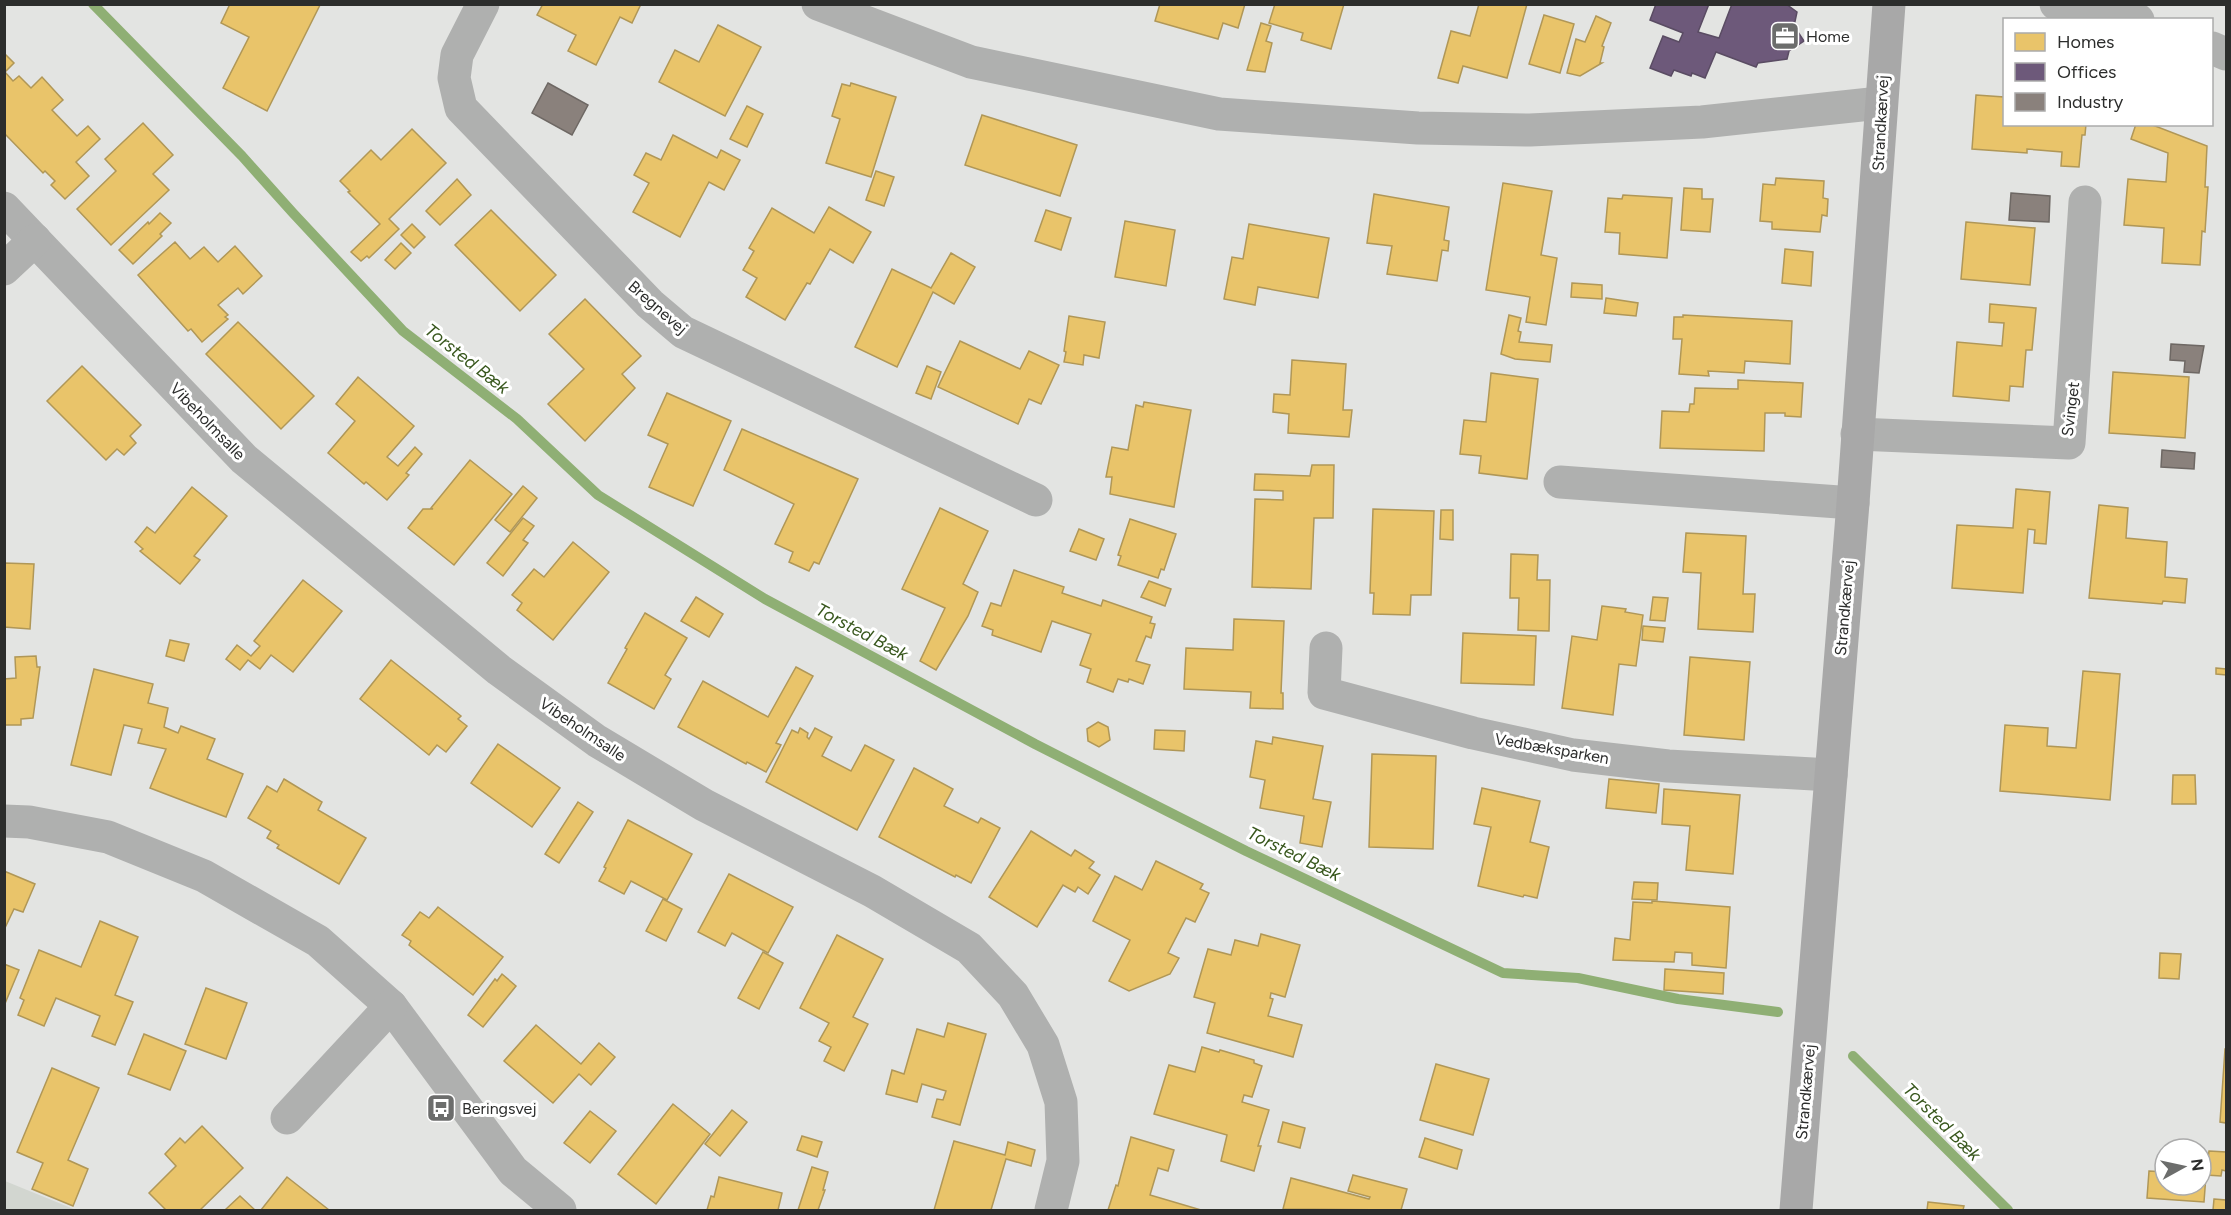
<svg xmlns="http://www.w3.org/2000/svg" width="2231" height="1215" font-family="Figtree,sans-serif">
	<rect width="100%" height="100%" fill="#e3e4e2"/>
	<path fill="#d2d6d0" d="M4,1181H5L76,1210H5Z"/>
	<g fill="#e9c46a" stroke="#b09757" stroke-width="1.5">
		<path d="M230,4L320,5L267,111L223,88L249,37L221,23Z"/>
		<path d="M543,4H641L632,23L620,17L596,65L568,51L576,35L537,15Z"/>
		<path d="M1160,4H1245L1238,28L1223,23L1218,39L1155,21Z"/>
		<path d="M1275,4H1344L1331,49L1301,40L1303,33L1269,23Z"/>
		<path d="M1479,4H1527L1507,78L1463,66L1458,83L1438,78L1451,31L1470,36Z"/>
		<path d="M1544,15L1574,24L1560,73L1529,64Z"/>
		<path d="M1596,16L1611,23L1602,46L1604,47L1600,63H1602L1580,76L1567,73L1576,39L1585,42Z"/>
		<path d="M1261,23L1271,26L1266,41L1272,43L1265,72L1247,70Z"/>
		<path d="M718,25L761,47L725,116L659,82L675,50L699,62Z"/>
		<path d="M4,53L14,63L5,72L13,81L19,76L31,88L42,77L63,100L52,110L77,136L88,126L100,139L76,162L89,176L65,199L51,185L55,181L45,171L43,173L4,133Z"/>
		<path d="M851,83L896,97L871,177L826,163L840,119L832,116L842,84L850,86Z"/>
		<path d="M1976,95L2004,97V124H2086L2085,135H2082L2079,167L2061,166L2062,152L2027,149V153L1972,149Z"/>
		<path d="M747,106L763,114L747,147L730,139Z"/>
		<path d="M982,115L1077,145L1060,196L965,165Z"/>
		<path d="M143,123L173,155L153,174L169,190L111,245L77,209L116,171L105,159Z"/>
		<path d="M2136,124H2150L2207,146L2205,187H2208L2205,232L2202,231L2200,265L2162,263L2164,228L2124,225L2128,179L2166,182L2168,153L2131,139Z"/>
		<path d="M412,129L446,163L389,219L399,229L369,258L367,256L361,261L351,252L380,224L348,192L350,191L340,181L371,150L381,160Z"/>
		<path d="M673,135L717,158L721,150L740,160L724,190L709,182L680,237L633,212L649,183L634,175L646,153L661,160Z"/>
		<path d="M876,171L894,177L884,206L866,200Z"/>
		<path d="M1776,178L1824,181L1823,198L1828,199L1827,216L1822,215L1820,232L1772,229V222L1760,221L1763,184L1775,185Z"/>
		<path d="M457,179L471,195L440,225L426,211Z"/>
		<path d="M1503,183L1552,191L1541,255L1557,258L1546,325L1526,322L1530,297L1486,290Z"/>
		<path d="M1684,188L1702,189V199H1713L1710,232L1681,230Z"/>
		<path d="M1374,194L1449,207L1444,240L1449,241L1448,251L1442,250L1437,281L1387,274L1392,246L1367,243Z"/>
		<path d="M1623,195L1672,198L1667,258L1619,254L1620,233L1605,232L1608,198L1622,199Z"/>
		<path d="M829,207L871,232L853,263L830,249L810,284L807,283L785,320L746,297L757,278L743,270L754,251L749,248L772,208L814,233Z"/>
		<path d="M491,210L556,275L520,311L455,245Z"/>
		<path d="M1046,210L1071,218L1061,250L1035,241Z"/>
		<path d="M160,213L171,223L160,234L162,236L133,264L119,250L148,222L149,224Z"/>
		<path d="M1125,221L1175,230L1166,286L1115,277Z"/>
		<path d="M1966,222L2035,228L2030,285L1961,279Z"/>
		<path d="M412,224L425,237L414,248L401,235Z"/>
		<path d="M1249,224L1329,238L1318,298L1258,287L1255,305L1224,299L1232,257L1243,259Z"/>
		<path d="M175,242L190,259L204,247L218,262L235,246L262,276L243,294L238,288L218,305L228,315L225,317L228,319L202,342L191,329L188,331L138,275Z"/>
		<path d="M401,243L411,253L395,269L385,260Z"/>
		<path d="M1785,249L1813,252L1811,286L1782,283Z"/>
		<path d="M951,253L975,267L954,304L933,292L897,367L855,347L892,269L931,288Z"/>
		<path d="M1572,283L1602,285V299L1571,297Z"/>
		<path d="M1606,298L1638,303L1636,316L1604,313Z"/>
		<path d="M585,299L641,356L622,374L635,388L585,441L548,404L584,369L549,334Z"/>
		<path d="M1990,304L2036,308L2032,350H2026L2023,387L2010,386L2009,401L1953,396L1957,342L2002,346L2004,323L1989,322Z"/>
		<path d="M1509,315L1521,318L1518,331L1521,332L1519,342L1552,345L1550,362L1515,359L1501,354Z"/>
		<path d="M1683,315L1792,321L1790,364L1745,361L1744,373L1708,371L1709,376L1679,374L1682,339H1673L1674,317H1683Z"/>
		<path d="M1069,316L1105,322L1099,358L1084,355L1083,365L1064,362L1066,352L1064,351Z"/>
		<path d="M238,322L314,396L281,429L206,354Z"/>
		<path d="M960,341L1020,369L1029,351L1059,365L1041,404L1029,399L1018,424L938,387Z"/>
		<path d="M1292,360L1346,364L1343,410H1352L1349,437L1288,433L1289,414L1273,412L1274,394L1290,395Z"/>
		<path d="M82,366L141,425L130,436L136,443L124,455L117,449L106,460L47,401Z"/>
		<path d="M927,366L941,372L931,399L916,393Z"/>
		<path d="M2113,372L2189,377L2185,438L2109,433Z"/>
		<path d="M1491,373L1538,379L1527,479L1479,473L1481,456L1460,454L1464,420L1486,422Z"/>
		<path d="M358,377L414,426L387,457L398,466L415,447L422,454L406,473L409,475L387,500L366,482L364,484L328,453L355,421L336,404Z"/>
		<path d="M1738,380L1803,383L1801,417L1785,416V413H1765L1764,451L1660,448L1662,411L1689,412L1690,404H1694L1695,388L1738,389Z"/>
		<path d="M667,393L731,421L693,506L649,487L668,444L648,435Z"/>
		<path d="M1144,402L1191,410L1174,507L1110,494L1112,477H1106L1112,447L1128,450L1136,405L1143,407Z"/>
		<path d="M742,429L858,479L819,564L814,562L809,571L789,562L793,552L775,544L794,504L724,470Z"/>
		<path d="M470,460L512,494L454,565L408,528L423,509H433L431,508Z"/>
		<path d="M1312,465H1334L1333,518H1314L1311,589L1252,587L1255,499L1283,500V491L1254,490L1255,474L1310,476Z"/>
		<path d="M523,486L537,498L510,532L495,520Z"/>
		<path d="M192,487L227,516L194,556L200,560L180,584L140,551L143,549L135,542L147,527L155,533Z"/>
		<path d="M2016,489L2050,492L2046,544L2034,543L2035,530L2028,529L2023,593L1952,588L1957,525L2013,528Z"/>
		<path d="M2099,505L2128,508L2126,538L2167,542L2165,577L2187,579L2185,603L2163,601L2162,604L2089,598Z"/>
		<path d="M940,508L988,531L963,584L978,592L968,616L936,670L920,661L945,608L902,589Z"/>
		<path d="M1373,509L1434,511L1431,595H1411L1410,615L1373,614L1374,593H1370Z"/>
		<path d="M1441,510H1453V540L1440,539Z"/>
		<path d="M523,518L534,526L523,540L528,543L503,576L487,563Z"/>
		<path d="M1130,519L1176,534L1164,570L1161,569L1158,578L1118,565L1121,556L1118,555Z"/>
		<path d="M1079,529L1104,539L1096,560L1070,551Z"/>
		<path d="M1686,533L1746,536L1743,594H1755L1753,632L1698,629L1701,573L1683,572Z"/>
		<path d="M573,542L609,572L553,640L517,610L522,603L512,595L534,569L544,577Z"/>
		<path d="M1511,554L1538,555L1537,580H1550L1549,631L1518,630L1519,598H1510Z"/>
		<path d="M4,563L34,564L30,629L4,627Z"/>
		<path d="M1014,570L1064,587L1062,593L1101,606L1103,600L1152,617L1150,623L1155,624L1151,638L1146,636L1136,661L1150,665L1143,684L1129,679L1128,682L1118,679L1113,692L1087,682L1091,669L1080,665L1091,634L1052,621L1041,652L992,635L993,630L982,626L991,603L1001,606Z"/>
		<path d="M303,580L342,611L293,672L271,655L260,669L248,660L240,670L226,659L237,645L251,656L260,646L254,641Z"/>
		<path d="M1149,581L1171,589L1165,606L1141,597Z"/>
		<path d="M696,597L723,614L709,637L681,621Z"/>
		<path d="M1653,597L1668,598L1665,621L1650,620Z"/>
		<path d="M1602,606L1626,609L1625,612L1643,615L1636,666L1619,664L1613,715L1562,708L1572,636L1597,640Z"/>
		<path d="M645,613L687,638L665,675L671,679L654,709L608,683L627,649L625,648Z"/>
		<path d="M1234,619L1284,621L1281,693H1283V709L1250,708L1251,692L1184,689L1186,648L1233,650Z"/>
		<path d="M1643,626L1665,628L1663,642L1642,640Z"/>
		<path d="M1463,633L1536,636L1534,685L1461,683Z"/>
		<path d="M170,640L189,644L184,661L166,656Z"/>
		<path d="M36,656L37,667H40L33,718L21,719V725H4V679L16,678L15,657Z"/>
		<path d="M1690,657L1750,662L1744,740L1684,735Z"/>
		<path d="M391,660L461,716L458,719L467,726L446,752L437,745L429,755L360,699Z"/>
		<path d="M796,667L813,676L776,743L781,745L766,772L747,762L746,764L678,727L703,681L768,717Z"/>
		<path d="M2216,668L2226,669V675L2216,674Z"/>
		<path d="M94,669L153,684L148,703L168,708L164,727L178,733L181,726L215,739L207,759L243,774L226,817L150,788L166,749L138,743L142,729L124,725L111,775L71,765Z"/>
		<path d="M2083,671L2120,674L2110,800L2000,791L2005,725L2048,728L2047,746L2076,748Z"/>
		<path d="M1098,722L1108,727L1110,740L1099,747L1088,741L1087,729Z"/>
		<path d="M800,728L808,733L807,737L809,739L815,728L832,737L822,756L851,771L865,745L894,760L857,830L766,782L792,730L798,733Z"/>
		<path d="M1155,730L1185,731L1184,751L1154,749Z"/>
		<path d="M1273,737L1323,746L1313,799L1331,802L1322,847L1300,843L1304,816L1260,808L1265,780L1250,777L1256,741L1272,744Z"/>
		<path d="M498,744L560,788L532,827L471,783Z"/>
		<path d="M1372,754L1436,756L1433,849L1369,847Z"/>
		<path d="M914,768L953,789L944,806L978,823L981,818L1000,828L971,883L956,875L955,877L879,837Z"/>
		<path d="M2173,775H2195L2196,804H2172Z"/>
		<path d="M284,779L322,802L318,810L366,838L339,884L277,848L279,845L267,838L271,831L248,818L267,786L277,792Z"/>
		<path d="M1609,779L1659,784L1656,813L1606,808Z"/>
		<path d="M1482,788L1540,801L1530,842L1549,847L1537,898L1524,895L1523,897L1478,886L1491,827L1474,824Z"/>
		<path d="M1664,789L1740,795L1733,874L1686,870L1690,826L1662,824Z"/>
		<path d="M578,802L593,812L559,863L545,854Z"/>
		<path d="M628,820L692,854L667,900L631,881L624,894L599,881L606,868L604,867Z"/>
		<path d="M1031,831L1071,856L1075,850L1094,862L1089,868L1100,875L1088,894L1078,887L1075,892L1063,885L1037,927L989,897Z"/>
		<path d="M1156,861L1203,884L1200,889L1209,893L1195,922L1186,918L1168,953L1179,958L1170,974L1129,991L1109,981L1130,940L1093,921L1115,876L1142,890Z"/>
		<path d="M4,871L35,884L23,912L14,909L4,930Z"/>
		<path d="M729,874L793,907L768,953L732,933L725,946L698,932Z"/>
		<path d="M1634,882L1658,883L1657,900L1632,899Z"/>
		<path d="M663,899L682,909L666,941L646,931Z"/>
		<path d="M1652,901L1730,907L1726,968L1692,965V953L1675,952L1674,962L1613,960L1615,938L1630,940L1633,902L1652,903Z"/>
		<path d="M438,907L503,957L473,995L409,945L411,941L402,935L420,912L429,918Z"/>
		<path d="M100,921L138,937L115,995L133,1002L115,1045L92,1036L100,1016L56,998L44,1026L18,1015L24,1000L20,998L39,950L81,967Z"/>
		<path d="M1261,934L1300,945L1285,997L1271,993L1270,998L1273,999L1268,1016L1302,1025L1293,1057L1207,1033L1215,1003L1194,997L1208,949L1231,955L1235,940L1258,946Z"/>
		<path d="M837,935L883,959L853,1017L868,1024L844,1071L824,1061L831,1047L819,1041L829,1023L800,1008Z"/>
		<path d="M763,952L783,963L759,1009L738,998Z"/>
		<path d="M2160,953L2181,954L2179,979L2159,978Z"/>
		<path d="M4,964L19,970L4,1006Z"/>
		<path d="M1665,969L1724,973L1723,994L1664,990Z"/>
		<path d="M502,974L516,986L483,1027L468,1015L495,979L497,981Z"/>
		<path d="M206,988L247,1003L226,1059L185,1044Z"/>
		<path d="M948,1023L986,1034L960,1125L932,1117L937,1099L943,1100L946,1091L922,1084L917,1102L886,1094L892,1070L904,1074L917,1029L944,1037Z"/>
		<path d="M536,1025L581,1064L599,1043L615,1057L591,1085L579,1074L553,1103L504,1061Z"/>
		<path d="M144,1034L186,1051L170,1090L128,1074Z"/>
		<path d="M1202,1047L1219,1052L1220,1050L1254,1060V1063L1262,1066L1252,1097L1244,1095L1242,1102L1269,1110L1258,1146H1261L1254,1171L1221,1161L1227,1135L1154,1114L1169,1065L1195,1072Z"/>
		<path d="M2225,1049H2226V1123L2220,1122Z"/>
		<path d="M1436,1064L1489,1079L1473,1135L1420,1120Z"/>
		<path d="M52,1068L99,1088L68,1160L88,1169L73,1206L32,1189L43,1163L17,1152Z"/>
		<path d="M673,1104L710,1134L656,1204L618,1174Z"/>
		<path d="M732,1110L747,1122L720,1156L705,1144Z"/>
		<path d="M590,1111L616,1131L590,1163L564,1143Z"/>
		<path d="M1283,1122L1305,1128L1300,1148L1278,1142Z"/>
		<path d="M202,1126L243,1168L200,1210H166L149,1193L176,1166L165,1154L180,1138L185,1143Z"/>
		<path d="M802,1136L822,1142L817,1157L797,1150Z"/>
		<path d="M1131,1137L1174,1150L1168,1171L1158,1168L1150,1195L1201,1210H1108L1116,1185L1118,1186Z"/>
		<path d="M1425,1138L1462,1150L1457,1169L1419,1157Z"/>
		<path d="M954,1141L1005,1155L1008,1142L1035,1150L1031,1166L1006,1159L991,1210H934Z"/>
		<path d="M2209,1151L2226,1152V1171L2222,1170L2221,1176L2206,1175Z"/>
		<path d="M812,1167L828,1172L823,1190H825L818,1210H798Z"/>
		<path d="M2149,1171L2165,1172V1185H2201V1174L2206,1175L2204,1202L2147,1198Z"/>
		<path d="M1353,1175L1407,1189L1401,1210L1283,1209L1291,1178L1369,1199L1370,1197L1348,1191Z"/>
		<path d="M287,1177L329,1210H261Z"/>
		<path d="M719,1177L782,1193L778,1210H707L711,1196L714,1197Z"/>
		<path d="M240,1196L255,1210H225Z"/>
		<path d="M2214,1199L2226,1200V1210H2213Z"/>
		<path d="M1928,1202L1964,1206L1963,1210H1927Z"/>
	</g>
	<path fill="#6d597a" stroke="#5a4c63" stroke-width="1.5" d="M1656,4H1709L1698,32L1719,38L1732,4H1786L1797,12L1794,26L1804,41L1789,51L1787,59L1758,63L1756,67L1716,52L1705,78L1692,73L1691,76L1674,70L1671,76L1650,68L1663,36L1679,42L1683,33L1650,20Z"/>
	<g fill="#8a817c" stroke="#6e6864" stroke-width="1.5">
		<path d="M548,83L588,105L572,135L532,113Z"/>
		<path d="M2011,193L2050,196L2049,222L2009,220Z"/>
		<path d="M2171,344L2204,346L2199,373L2184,372L2185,361L2170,360Z"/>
		<path d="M2162,450L2195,453L2194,469L2161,467Z"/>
	</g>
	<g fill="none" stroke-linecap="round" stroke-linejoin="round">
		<g stroke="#8faf74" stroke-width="10">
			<path d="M93,4L242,156L293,213L403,331L517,419L598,495L765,599L1035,744L1149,802L1246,851L1503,973L1578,978L1678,999L1778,1012"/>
			<path d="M1853,1056L2008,1210"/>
		</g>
		<g stroke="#afb0af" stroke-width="33">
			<path d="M483,4L457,55L454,78L461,108L650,304L683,332L1036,500"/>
			<path d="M818,4L971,62L1219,114L1418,128L1530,130L1702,122L1880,103"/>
			<path d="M2056,4L2066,8L2129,16L2138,20"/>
			<path d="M2212,48L2226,54"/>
			<path d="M4,208L244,459L499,670L597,741L704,805L872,891L969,948L1013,995L1043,1045L1061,1102L1063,1161L1051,1210"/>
			<path d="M4,269L35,240"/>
			<path d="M1857,434L2069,443L2085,202"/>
			<path d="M1560,482L1853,503"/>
			<path d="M1326,648L1324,693L1473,733L1573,755L1668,766L1831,775"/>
			<path d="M4,821L29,822L108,837L204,876L318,941L391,1006L513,1171L560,1210"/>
			<path d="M287,1118L391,1006"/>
		</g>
		<path stroke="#a8a8a8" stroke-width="33" d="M1796,1210L1853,503L1889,4"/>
	</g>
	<defs>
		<g id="office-square" transform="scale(1.5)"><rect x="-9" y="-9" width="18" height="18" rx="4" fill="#6c6d6c" stroke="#fff"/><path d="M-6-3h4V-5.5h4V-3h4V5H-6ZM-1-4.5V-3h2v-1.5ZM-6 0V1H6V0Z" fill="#fff"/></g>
		<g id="bus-square" transform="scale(1.5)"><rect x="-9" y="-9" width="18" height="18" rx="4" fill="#6c6d6c" stroke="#fff"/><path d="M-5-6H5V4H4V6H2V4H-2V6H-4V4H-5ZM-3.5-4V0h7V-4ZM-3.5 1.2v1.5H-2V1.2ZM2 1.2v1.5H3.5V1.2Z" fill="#fff"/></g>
	</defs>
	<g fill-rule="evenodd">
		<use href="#office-square" x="1785" y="36"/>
		<use href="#bus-square" x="441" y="1108"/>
	</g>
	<g text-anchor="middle" stroke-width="6" stroke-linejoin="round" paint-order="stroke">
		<g font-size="16" fill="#2c2d2c" stroke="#fff" text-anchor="start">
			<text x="1806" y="42">Home</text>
			<text x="462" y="1114">Beringsvej</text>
		</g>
		<g font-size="16" fill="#2c2d2c" stroke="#fff">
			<text transform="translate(1880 123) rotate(-87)" y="6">Strandkærvej</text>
			<text transform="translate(658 307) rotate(41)" y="6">Bregnevej</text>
			<text transform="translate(2070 409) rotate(-83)" y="6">Svinget</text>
			<text transform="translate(208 421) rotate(46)" y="6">Vibeholmsalle</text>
			<text transform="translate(1844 608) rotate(-85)" y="6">Strandkærvej</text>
			<text transform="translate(583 729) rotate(34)" y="6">Vibeholmsalle</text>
			<text transform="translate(1552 748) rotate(10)" y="6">Vedbæksparken</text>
			<text transform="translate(1805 1092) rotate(-85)" y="6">Strandkærvej</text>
		</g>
		<g font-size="18" font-style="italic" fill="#38571d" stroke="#fff">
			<text transform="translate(467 359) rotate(38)" y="6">Torsted Bæk</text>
			<text transform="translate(862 632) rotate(28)" y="6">Torsted Bæk</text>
			<text transform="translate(1294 854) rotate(26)" y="6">Torsted Bæk</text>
			<text transform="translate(1942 1122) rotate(45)" y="6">Torsted Bæk</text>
		</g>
	</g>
	<rect width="2231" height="1215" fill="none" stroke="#2c2d2c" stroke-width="12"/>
	<rect x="2003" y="18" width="210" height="108" fill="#ffffff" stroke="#ababab" stroke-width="1.5"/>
	<rect x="2015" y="33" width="30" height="18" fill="#e9c46a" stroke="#ababab" stroke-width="1.5"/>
	<text x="2057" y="48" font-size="18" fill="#2c2d2c">Homes</text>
	<rect x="2015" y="63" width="30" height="18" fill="#6d597a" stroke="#ababab" stroke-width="1.5"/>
	<text x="2057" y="78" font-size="18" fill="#2c2d2c">Offices</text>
	<rect x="2015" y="93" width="30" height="18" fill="#8a817c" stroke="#ababab" stroke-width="1.5"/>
	<text x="2057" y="108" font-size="18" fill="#2c2d2c">Industry</text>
	<g transform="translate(2183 1167) rotate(82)"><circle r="28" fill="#ffffff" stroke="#ababab" stroke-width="1.5"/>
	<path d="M0-4.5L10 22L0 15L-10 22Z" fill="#6c6d6c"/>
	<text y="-9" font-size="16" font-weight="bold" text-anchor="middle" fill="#2c2d2c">N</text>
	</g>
</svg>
